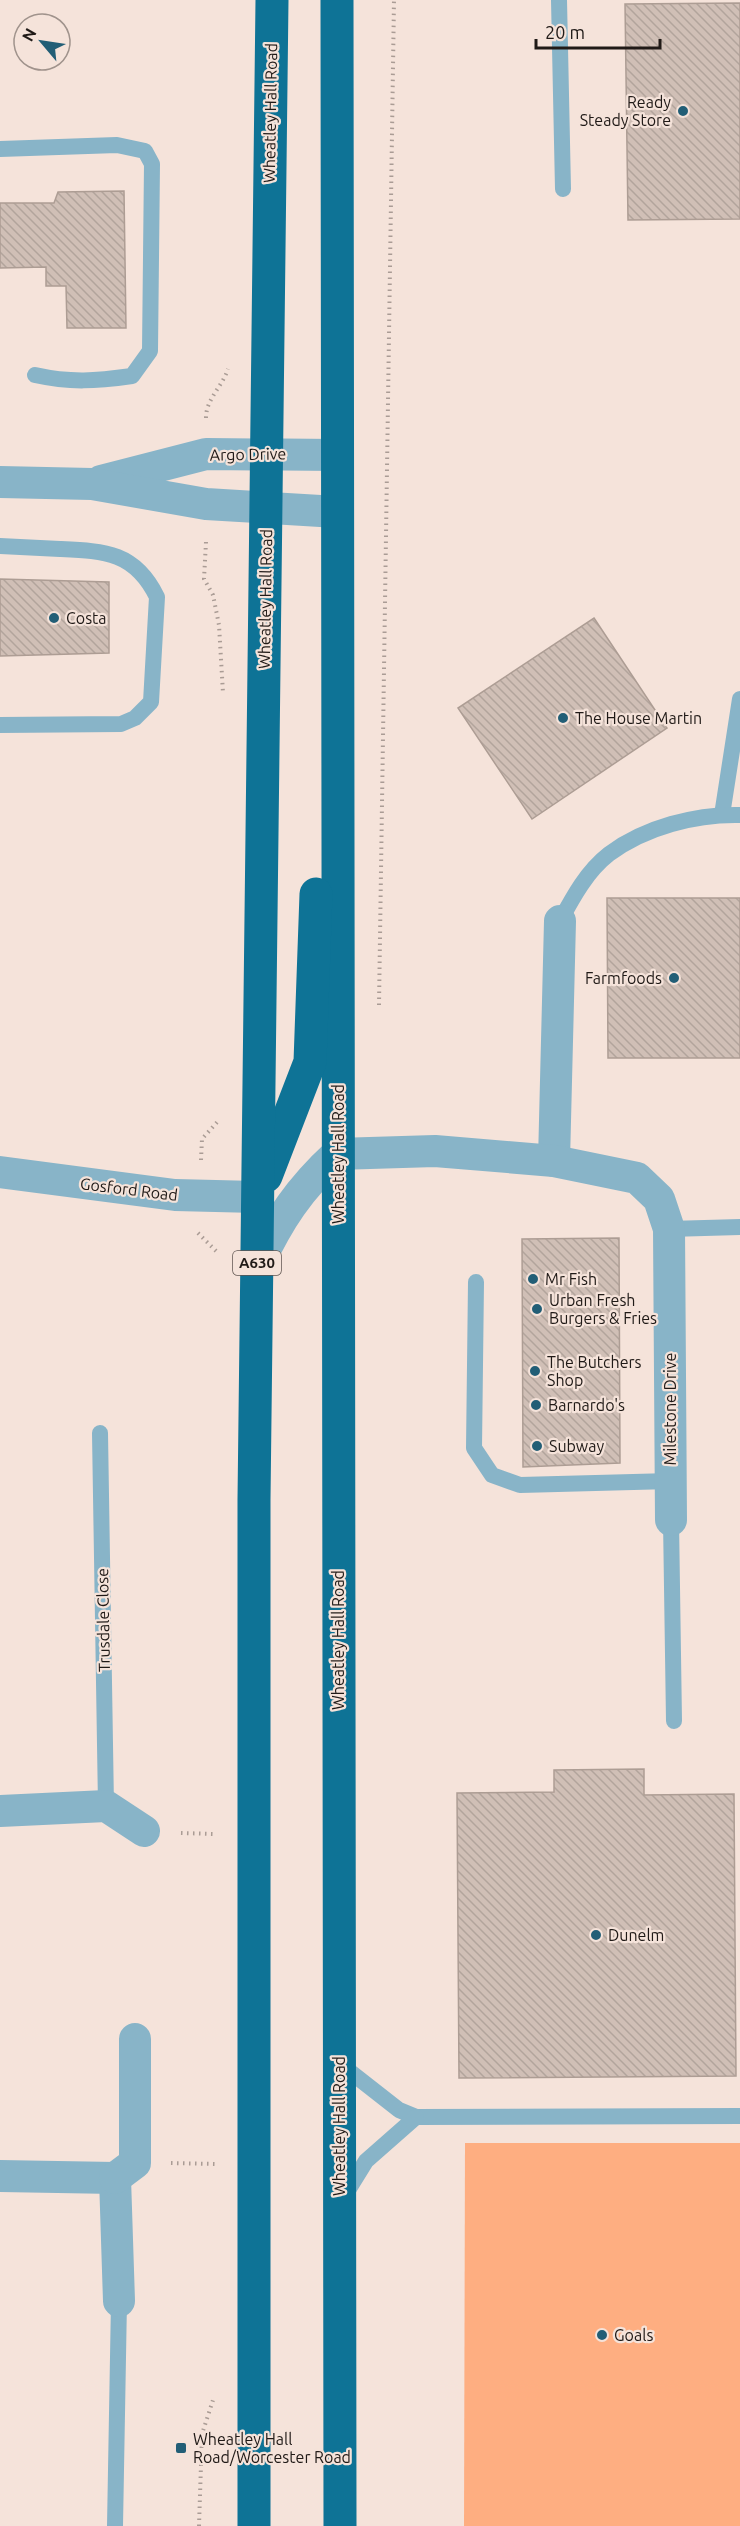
<svg xmlns="http://www.w3.org/2000/svg" width="740" height="2526" font-family="Ubuntu,sans-serif">
	<defs>
		<pattern id="building-back-hatch" width="6" height="6" patternUnits="userSpaceOnUse" patternTransform="scale(1.5)"><rect width="6" height="6" fill="#d0bfb6"/><path d="M-1 5l2 2M0 0l6 6M5-1l2 2" fill="none" stroke="#b2a49c"/></pattern>
	</defs>
	<rect width="100%" height="100%" fill="#f5e3da"/>
	<path fill="#feae81" d="M465,2143H740V2526H464Z"/>
	<g fill="url(#building-back-hatch)" stroke="#ad9d94" stroke-width="1.5">
		<path d="M740,3V219L628,220L625,4Z"/>
		<path d="M124,191L126,328H67L66,286H46V267L0,268V203H54L58,192Z"/>
		<path d="M0,579L109,582V653L0,656Z"/>
		<path d="M594,618L667,728L532,819L458,708Z"/>
		<path d="M607,898H740V1058H608Z"/>
		<path d="M619,1238L620,1463L523,1467L522,1239Z"/>
		<path d="M644,1769V1795L734,1794L736,2076L459,2078L457,1793L554,1792V1770Z"/>
	</g>
	<g fill="none" stroke-linecap="round" stroke-linejoin="round">
		<g stroke="#aa9c95" stroke-width="4" stroke-dasharray="1.5 4.5" stroke-linecap="butt">
			<path d="M206,418C206,399 222,387 228,369"/>
			<path d="M206,542L204,579L213,595L219,625L223,693"/>
			<path d="M379,1005L394,0"/>
			<path d="M201,1160L202,1139L219,1120"/>
			<path d="M198,1233L218,1253"/>
			<path d="M181,1833L215,1834"/>
			<path d="M171,2163L215,2164"/>
			<path d="M199,2526L202,2434L214,2397"/>
		</g>
		<g stroke="#88b4c8" stroke-width="16">
			<path d="M559,0L563,189"/>
			<path d="M0,149L117,145L145,151L152,164L150,351L132,376C96,381 71,383 35,375"/>
			<path d="M0,546C20,547 40,548 60,549C105,551 135,552 157,597L151,702L135,718L121,724L0,725"/>
			<path d="M722,815L740,699"/>
			<path d="M560,921C573,897 587,871 609,854C645,827 696,814 740,815"/>
			<path d="M669,1229L740,1227"/>
			<path d="M476,1282L474,1448L492,1475L520,1485L671,1481"/>
			<path d="M100,1433L106,1806"/>
			<path d="M671,1520L674,1721"/>
			<path d="M339,2063L399,2110L416,2117L740,2116"/>
			<path d="M345,2195L366,2161L416,2117"/>
			<path d="M115,2526L119,2301"/>
		</g>
		<g stroke="#88b4c8" stroke-width="32">
			<path d="M101,481L206,454L337,455"/>
			<path d="M0,482L92,484L206,504L337,512"/>
			<path d="M554,1161L560,921"/>
			<path d="M0,1172L175,1195L258,1197"/>
			<path d="M257,1266C279,1219 299,1189 337,1154L435,1151L554,1161L637,1178L659,1199L669,1229L671,1520"/>
			<path d="M0,1811L106,1806L144,1831"/>
			<path d="M0,2176L115,2178L119,2301"/>
			<path d="M115,2178L135,2163V2039"/>
		</g>
		<g stroke="#0e7396" stroke-width="33">
			<path d="M337,0L340,2526"/>
			<path d="M266,1176L310,1062L316,894"/>
			<path d="M254,2526V1500L272,0"/>
		</g>
	</g>
	<g fill="#225e76" stroke="#f5e3da" stroke-width="2">
		<circle cx="683" cy="111" r="6"/>
		<circle cx="54" cy="618" r="6"/>
		<circle cx="563" cy="718" r="6"/>
		<circle cx="674" cy="978" r="6"/>
		<circle cx="533" cy="1279" r="6"/>
		<circle cx="537" cy="1309" r="6"/>
		<circle cx="535" cy="1371" r="6"/>
		<circle cx="536" cy="1405" r="6"/>
		<circle cx="537" cy="1446" r="6"/>
		<circle cx="596" cy="1935" r="6"/>
		<circle cx="602" cy="2335" r="6"/>
		<rect x="175" y="2442" width="12" height="12" rx="3"/>
	</g>
	<g text-anchor="middle" stroke-width="4.5" stroke-linejoin="round" paint-order="stroke">
		<rect fill="#f5e3da" stroke="#605652" stroke-width="1.5" x="233" y="1251" width="48" height="24" rx="4.5"/>
		<g font-size="15" font-weight="bold" fill="#201a17">
			<text x="257" y="1268">A630</text>
		</g>
		<g font-size="16" fill="#201a17" stroke="#f5e3da" text-anchor="start">
			<text x="671" y="108" text-anchor="end">Ready<tspan x="671" dy="18">Steady Store</tspan></text>
			<text x="66" y="624">Costa</text>
			<text x="575" y="724">The House Martin</text>
			<text x="662" y="984" text-anchor="end">Farmfoods</text>
			<text x="545" y="1285">Mr Fish</text>
			<text x="549" y="1306">Urban Fresh<tspan x="549" dy="18">Burgers &amp; Fries</tspan></text>
			<text x="547" y="1368">The Butchers<tspan x="547" dy="18">Shop</tspan></text>
			<text x="548" y="1411">Barnardo's</text>
			<text x="549" y="1452">Subway</text>
			<text x="608" y="1941">Dunelm</text>
			<text x="614" y="2341">Goals</text>
			<text x="193" y="2445">Wheatley Hall<tspan x="193" dy="18">Road/Worcester Road</tspan></text>
		</g>
		<g font-size="16" fill="#201a17" stroke="#f5e3da">
			<text transform="translate(270 113) rotate(-89)" y="6">Wheatley Hall Road</text>
			<text transform="translate(248 454) rotate(-1)" y="6">Argo Drive</text>
			<text transform="translate(265 599) rotate(-89)" y="6">Wheatley Hall Road</text>
			<text transform="translate(338 1154) rotate(-90)" y="6">Wheatley Hall Road</text>
			<text transform="translate(129 1189) rotate(7)" y="6">Gosford Road</text>
			<text transform="translate(670 1409) rotate(-90)" y="6">Milestone Drive</text>
			<text transform="translate(103 1620) rotate(-91)" y="6">Trusdale Close</text>
			<text transform="translate(338 1640) rotate(-90)" y="6">Wheatley Hall Road</text>
			<text transform="translate(339 2126) rotate(-90)" y="6">Wheatley Hall Road</text>
		</g>
	</g>
	<g transform="translate(42 42) rotate(299)"><circle r="28" fill="#f5e3da" stroke="#a0938c" stroke-width="1.5"/>
	<path d="M0-4.5L10 22L0 15L-10 22Z" fill="#225e76"/>
	<text y="-9" font-size="16" font-weight="bold" text-anchor="middle" fill="#201a17">N</text>
	</g>
	<path d="M536 39v9h124v-9" fill="none" stroke="#201a17" stroke-width="3"/>
	<text x="545" y="39" font-size="18" fill="#201a17" stroke="#f5e3da" stroke-width="4.5" paint-order="stroke">20 m</text>
</svg>
